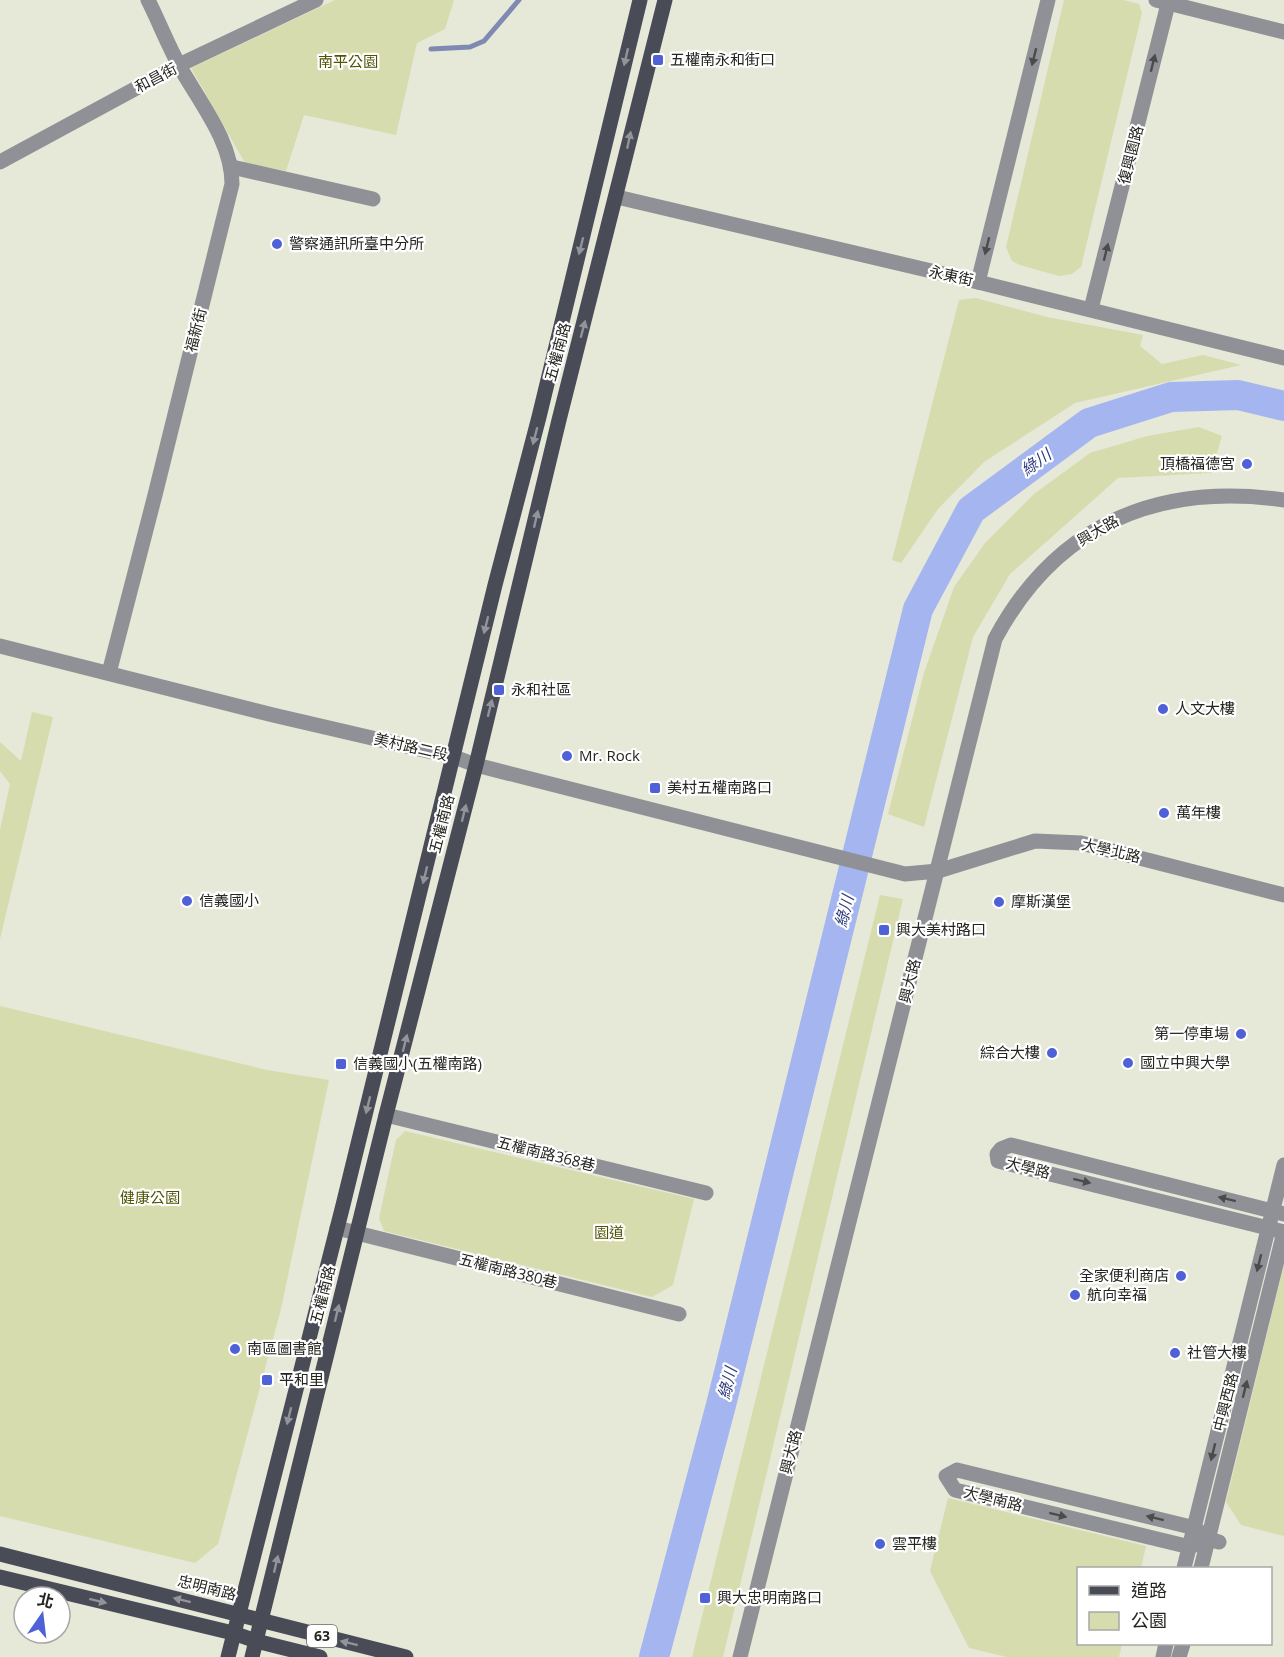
<svg xmlns="http://www.w3.org/2000/svg" width="1284" height="1657" font-family="'Open Sans','Noto Sans TC',sans-serif">
	<rect width="100%" height="100%" fill="#e6e8d8"/>
	<g fill="#d7dcaf">
		<path d="M335,0H454L445,29L417,43L396,135L304,115L286,171L245,163L191,68Z"/>
		<path d="M1064,0H1123L1139,4L1142,13L1081,267L1072,274L1059,276L1020,265L1012,261L1006,247Z"/>
		<path d="M976,298L1047,317L1143,335L1140,346L1162,364L1203,355L1241,365L1075,403L984,462L938,509L901,563L892,560L959,300Z"/>
		<path d="M1199,427L1222,436L1211,473L1118,478L1010,574L973,637L924,827L888,814L924,673L954,587L985,543L1034,494L1090,453L1147,436Z"/>
		<path d="M32,712L53,717L0,939V830L10,784L0,771V742L21,761Z"/>
		<path d="M880,895L903,899L723,1657H692Z"/>
		<path d="M0,1006L267,1070L329,1080L281,1309L218,1544L195,1563L0,1516Z"/>
		<path d="M405,1131L694,1199L673,1285L652,1297L384,1231L379,1218L396,1140Z"/>
		<path d="M1284,1264V1536L1241,1525L1226,1502Z"/>
		<path d="M948,1498L1146,1546L1141,1568H1078V1644H1122L1119,1657H1007L969,1648L930,1571Z"/>
	</g>
	<g fill="none" stroke-linecap="round" stroke-linejoin="round">
		<path stroke="#7f8ab2" stroke-width="5" d="M431,49L470,47L484,41L519,0"/>
		<path stroke="#a5b5f0" stroke-width="30" d="M654,1657L721,1405L918,609L971,510L1089,423L1171,397L1238,395L1284,406"/>
		<g stroke="#8f9197" stroke-width="15">
			<path d="M1156,0L1284,32"/>
			<path d="M0,162L179,65L316,0"/>
			<path d="M232,167L373,199"/>
			<path d="M617,197L978,282L1284,358"/>
			<path d="M978,282L1048,0"/>
			<path d="M1091,309L1169,0"/>
			<path d="M0,646L273,715L454,757L476,765L905,874L938,871L1035,841L1081,843L1284,895"/>
			<path d="M109,673L155,495L232,184C232,141 200,103 180,67C168,45 159,22 148,0"/>
			<path d="M386,1115L706,1193"/>
			<path d="M1284,1214L1011,1145L1001,1149L997,1154L998,1161L1284,1232"/>
			<path d="M337,1228L679,1314"/>
			<path d="M1208,1539L1190,1547L955,1490L946,1476L957,1470L1195,1528L1208,1539L1219,1542"/>
			<path d="M1184,1568L1284,1165"/>
			<path d="M1201,1568L1284,1232"/>
			<path d="M740,1657L995,639C1056,525 1157,482 1284,500"/>
			<path d="M1163,1657L1166,1644"/>
			<path d="M1179,1657L1183,1644"/>
		</g>
		<g stroke="#494c57" stroke-width="15">
			<path d="M0,1554L406,1657"/>
			<path d="M0,1577L233,1633L256,1641L320,1657"/>
			<path d="M228,1657L343,1205L495,585L539,417L640,0"/>
			<path d="M252,1657L386,1115L476,765L559,420L665,0"/>
		</g>
	</g>
	<defs><path id="oneway-solid" d="M-6-.8H1V-3.2L6.5 0L1 3.2V.8H-6Z" transform="scale(1.5)"/></defs>
	<g fill="#92949a">
		<use href="#oneway-solid" transform="translate(626 57) rotate(103)"/>
		<use href="#oneway-solid" transform="translate(629 140) rotate(-78)"/>
		<use href="#oneway-solid" transform="translate(581 246) rotate(104)"/>
		<use href="#oneway-solid" transform="translate(583 329) rotate(-75)"/>
		<use href="#oneway-solid" transform="translate(535 436) rotate(105)"/>
		<use href="#oneway-solid" transform="translate(536 519) rotate(-77)"/>
		<use href="#oneway-solid" transform="translate(486 625) rotate(104)"/>
		<use href="#oneway-solid" transform="translate(490 708) rotate(-76)"/>
		<use href="#oneway-solid" transform="translate(464 813) rotate(-76)"/>
		<use href="#oneway-solid" transform="translate(425 875) rotate(104)"/>
		<use href="#oneway-solid" transform="translate(405 1043) rotate(-76)"/>
		<use href="#oneway-solid" transform="translate(368 1105) rotate(104)"/>
		<use href="#oneway-solid" transform="translate(337 1313) rotate(-76)"/>
		<use href="#oneway-solid" transform="translate(289 1416) rotate(104)"/>
		<use href="#oneway-solid" transform="translate(276 1564) rotate(-77)"/>
		<use href="#oneway-solid" transform="translate(182 1600) rotate(-166)"/>
		<use href="#oneway-solid" transform="translate(98 1601) rotate(14)"/>
		<use href="#oneway-solid" transform="translate(349 1643) rotate(-166)"/>
	</g>
	<g fill="#4a4b4a">
		<use href="#oneway-solid" transform="translate(1034 57) rotate(104)"/>
		<use href="#oneway-solid" transform="translate(1153 63) rotate(-76)"/>
		<use href="#oneway-solid" transform="translate(987 246) rotate(104)"/>
		<use href="#oneway-solid" transform="translate(1106 252) rotate(-76)"/>
		<use href="#oneway-solid" transform="translate(1082 1181) rotate(14)"/>
		<use href="#oneway-solid" transform="translate(1227 1199) rotate(-166)"/>
		<use href="#oneway-solid" transform="translate(1259 1263) rotate(104)"/>
		<use href="#oneway-solid" transform="translate(1245 1389) rotate(-76)"/>
		<use href="#oneway-solid" transform="translate(1213 1452) rotate(104)"/>
		<use href="#oneway-solid" transform="translate(1058 1515) rotate(14)"/>
		<use href="#oneway-solid" transform="translate(1155 1518) rotate(-166)"/>
	</g>
	<g fill="#4e61d6" stroke="#fff" stroke-width="2">
		<rect x="652" y="54" width="12" height="12" rx="3"/>
		<circle cx="277" cy="244" r="6"/>
		<circle cx="1247" cy="464" r="6"/>
		<rect x="493" y="684" width="12" height="12" rx="3"/>
		<circle cx="1163" cy="709" r="6"/>
		<circle cx="567" cy="756" r="6"/>
		<rect x="649" y="782" width="12" height="12" rx="3"/>
		<circle cx="1164" cy="813" r="6"/>
		<circle cx="187" cy="901" r="6"/>
		<circle cx="999" cy="902" r="6"/>
		<rect x="878" y="924" width="12" height="12" rx="3"/>
		<circle cx="1241" cy="1034" r="6"/>
		<circle cx="1052" cy="1053" r="6"/>
		<circle cx="1128" cy="1063" r="6"/>
		<rect x="335" y="1058" width="12" height="12" rx="3"/>
		<circle cx="1181" cy="1276" r="6"/>
		<circle cx="1075" cy="1295" r="6"/>
		<circle cx="235" cy="1349" r="6"/>
		<circle cx="1175" cy="1353" r="6"/>
		<rect x="261" y="1374" width="12" height="12" rx="3"/>
		<circle cx="880" cy="1544" r="6"/>
		<rect x="699" y="1592" width="12" height="12" rx="3"/>
	</g>
	<g text-anchor="middle" stroke-width="4.5" stroke-linejoin="round" paint-order="stroke">
		<rect fill="#fff" stroke="#666763" stroke-width="1.5" x="307" y="1625" width="30" height="22" rx="4.5"/>
		<g font-size="14" font-weight="bold" fill="#252620">
			<text x="322" y="1641">63</text>
		</g>
		<g font-size="15" fill="#252620" stroke="#fff" text-anchor="start">
			<text x="670" y="65">五權南永和街口</text>
			<text x="289" y="249">警察通訊所臺中分所</text>
			<text x="1235" y="469" text-anchor="end">頂橋福德宮</text>
			<text x="511" y="695">永和社區</text>
			<text x="1175" y="714">人文大樓</text>
			<text x="579" y="761">Mr. Rock</text>
			<text x="667" y="793">美村五權南路口</text>
			<text x="1176" y="818">萬年樓</text>
			<text x="199" y="906">信義國小</text>
			<text x="1011" y="907">摩斯漢堡</text>
			<text x="896" y="935">興大美村路口</text>
			<text x="1229" y="1039" text-anchor="end">第一停車場</text>
			<text x="1040" y="1058" text-anchor="end">綜合大樓</text>
			<text x="1140" y="1068">國立中興大學</text>
			<text x="353" y="1069">信義國小(五權南路)</text>
			<text x="1169" y="1281" text-anchor="end">全家便利商店</text>
			<text x="1087" y="1300">航向幸福</text>
			<text x="247" y="1354">南區圖書館</text>
			<text x="1187" y="1358">社管大樓</text>
			<text x="279" y="1385">平和里</text>
			<text x="892" y="1549">雲平樓</text>
			<text x="717" y="1603">興大忠明南路口</text>
		</g>
		<g font-size="15" fill="#515303" stroke="#fff">
			<text x="348" y="67">南平公園</text>
			<text x="150" y="1203">健康公園</text>
			<text x="609" y="1238">園道</text>
		</g>
		<g font-size="15" fill="#252620" stroke="#fff">
			<text transform="translate(156 78) rotate(-28)" y="5">和昌街</text>
			<text transform="translate(1131 155) rotate(-76)" y="5">復興園路</text>
			<text transform="translate(951 276) rotate(12)" y="5">永東街</text>
			<text transform="translate(196 330) rotate(-76)" y="5">福新街</text>
			<text transform="translate(558 352) rotate(-75)" y="5">五權南路</text>
			<text transform="translate(1098 531) rotate(-30)" y="5">興大路</text>
			<text transform="translate(411 747) rotate(13)" y="5">美村路二段</text>
			<text transform="translate(442 824) rotate(-76)" y="5">五權南路</text>
			<text transform="translate(1111 851) rotate(13)" y="5">大學北路</text>
			<text transform="translate(910 981) rotate(-76)" y="5">興大路</text>
			<text transform="translate(546 1154) rotate(14)" y="5">五權南路368巷</text>
			<text transform="translate(1028 1168) rotate(14)" y="5">大學路</text>
			<text transform="translate(508 1271) rotate(14)" y="5">五權南路380巷</text>
			<text transform="translate(323 1295) rotate(-76)" y="5">五權南路</text>
			<text transform="translate(1226 1402) rotate(-76)" y="5">中興西路</text>
			<text transform="translate(791 1452) rotate(-76)" y="5">興大路</text>
			<text transform="translate(993 1499) rotate(14)" y="5">大學南路</text>
			<text transform="translate(207 1588) rotate(14)" y="5">忠明南路</text>
		</g>
		<g font-size="16" font-style="italic" fill="#2e3a7e" stroke="#fff">
			<text transform="translate(1036 462) rotate(-36)" y="6">綠川</text>
			<text transform="translate(844 911) rotate(-76)" y="6">綠川</text>
			<text transform="translate(727 1383) rotate(-76)" y="6">綠川</text>
		</g>
	</g>
	<rect x="1077" y="1567" width="195" height="78" fill="#ffffff" stroke="#a8a8a6" stroke-width="1.5"/>
	<rect x="1089" y="1586" width="30" height="9" fill="#494c57" stroke="#a8a8a6" stroke-width="1.5"/>
	<text x="1131" y="1597" font-size="18" fill="#252620">道路</text>
	<rect x="1089" y="1612" width="30" height="18" fill="#d7dcaf" stroke="#a8a8a6" stroke-width="1.5"/>
	<text x="1131" y="1627" font-size="18" fill="#252620">公園</text>
	<g transform="translate(42 1615) rotate(14)"><circle r="28" fill="#ffffff" stroke="#a8a8a6" stroke-width="1.5"/>
	<path d="M0-4.5L10 22L0 15L-10 22Z" fill="#4e61d6"/>
	<text y="-9" font-size="16" font-weight="bold" text-anchor="middle" fill="#252620">北</text>
	</g>
</svg>
